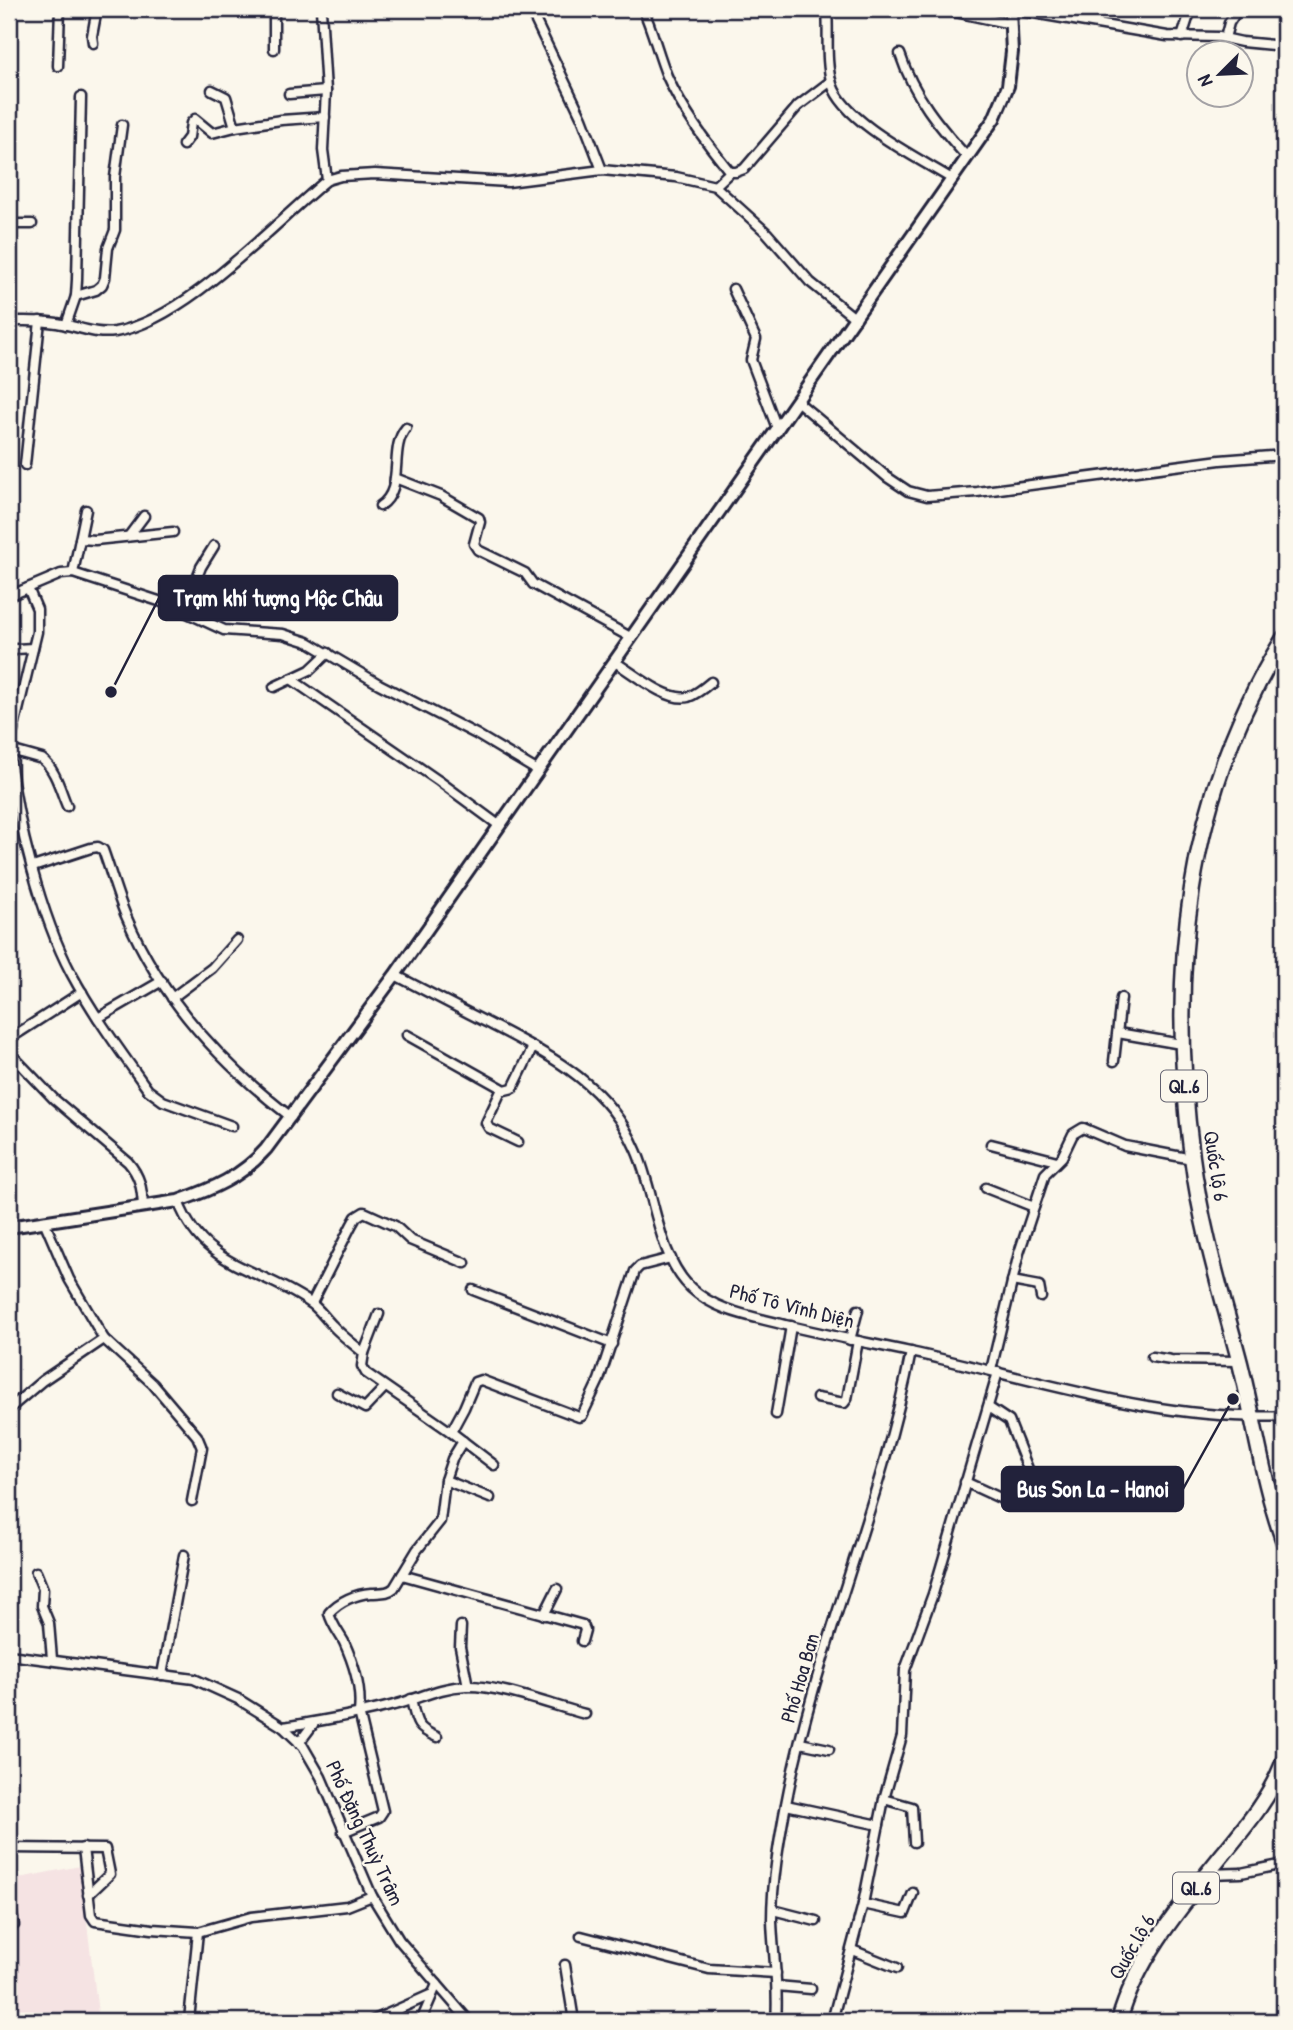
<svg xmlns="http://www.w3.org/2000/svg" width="1293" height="2030" font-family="'Patrick Hand',sans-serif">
	<rect width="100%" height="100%" fill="#fbf7ec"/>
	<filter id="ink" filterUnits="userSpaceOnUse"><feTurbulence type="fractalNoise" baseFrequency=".0143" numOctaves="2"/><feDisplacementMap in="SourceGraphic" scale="14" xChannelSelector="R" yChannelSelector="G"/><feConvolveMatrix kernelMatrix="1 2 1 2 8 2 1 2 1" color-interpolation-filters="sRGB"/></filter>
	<g filter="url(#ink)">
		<path fill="#f5e3e3" d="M80,1866L98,2013L95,2021H9V1880Z"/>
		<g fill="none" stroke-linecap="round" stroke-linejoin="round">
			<g stroke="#22223b" stroke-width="13">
				<g id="street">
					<path d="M274,9V49"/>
					<path d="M321,9L326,91L323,150L327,180"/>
					<path d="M530,9L582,118L602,170"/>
					<path d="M643,9C653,31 658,54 667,76C683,112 706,142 730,172"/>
					<path d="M827,9C829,33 825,61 832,84C844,122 918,158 952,179"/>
					<path d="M941,9L1011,24"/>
					<path d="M1010,9L1167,36L1219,37L1242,42L1284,46"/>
					<path d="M1182,37L1191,9"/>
					<path d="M1225,38L1229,23L1238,9"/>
					<path d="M93,43L92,36L97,9"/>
					<path d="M900,54C914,96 938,125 967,157"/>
					<path d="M58,66L60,9"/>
					<path d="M212,90L226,97L235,127"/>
					<path d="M289,94L326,91"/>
					<path d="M183,145L189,137L191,123L195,119L212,133L235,127L281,120L325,117"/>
					<path d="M715,186L730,172H736L744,169L798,106L831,81"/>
					<path d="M9,224H32"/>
					<path d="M733,289L756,339L751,360L778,431"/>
					<path d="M76,296L96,290L102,285L105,278L108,248L115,230V177L122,125"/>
					<path d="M9,321C25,321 41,320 57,323C77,326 94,335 115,332C186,320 271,226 327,180L341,176L375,174L508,182L602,170L676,177L715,186L767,233L810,282L856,319"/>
					<path d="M66,325L76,296L77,280L81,97"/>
					<path d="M798,402L887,477L908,491L927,496L977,492L1220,460L1284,455"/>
					<path d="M25,465L40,321"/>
					<path d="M395,478L441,496L479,518L480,522L474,544L478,550L525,573L533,584L632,638"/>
					<path d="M380,506C406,489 388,449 406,428"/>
					<path d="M129,536L144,516"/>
					<path d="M80,539L95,540L173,532"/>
					<path d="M73,573L86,510"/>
					<path d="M28,588L37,609V632L10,744V758C17,822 41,916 71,973C93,1014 121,1052 148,1090L163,1101L232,1126"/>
					<path d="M9,596L61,574L73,573L168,604L224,630L283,634L308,642L379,684L476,734L538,771"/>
					<path d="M184,611L201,567L214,546"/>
					<path d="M9,654L16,649L33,648"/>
					<path d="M615,662C633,673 667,702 688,697C697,694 704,688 711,682"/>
					<path d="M291,679L439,781L500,826"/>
					<path d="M274,687L310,670L328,653"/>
					<path d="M10,750L42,759C56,770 60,790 67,806"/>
					<path d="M33,867L91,848L98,847L103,850C111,872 117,895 126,916C161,999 220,1063 291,1117"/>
					<path d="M395,975C426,991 458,1008 490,1024C551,1056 607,1083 636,1150C655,1192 657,1256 691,1288C717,1312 752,1316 785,1325C827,1335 868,1343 910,1352C1033,1378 1158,1422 1284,1416"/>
					<path d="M172,998L212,968L237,940"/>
					<path d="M98,1018L162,981"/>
					<path d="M1118,1033L1181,1044"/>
					<path d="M407,1035L505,1090L513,1088L533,1047"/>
					<path d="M9,1039L82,992"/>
					<path d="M9,1052L54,1099L128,1162C140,1176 142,1188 143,1206"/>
					<path d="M1114,1061L1121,998"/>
					<path d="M502,1089L486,1123L489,1128L518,1142"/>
					<path d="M991,1144L1057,1161"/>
					<path d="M986,1188L1034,1207"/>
					<path d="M178,1201C204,1269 257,1266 309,1302C318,1307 324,1317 332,1325C341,1335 353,1344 364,1353L362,1366L366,1373L451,1432L464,1408L475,1382L481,1380L579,1417L582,1416L599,1380L635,1271L640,1266L671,1258"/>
					<path d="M44,1221L69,1279L104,1339L153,1384L197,1436L202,1448L192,1501"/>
					<path d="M1012,1281L1039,1286L1041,1297"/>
					<path d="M473,1290L612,1344"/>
					<path d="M312,1303L351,1226L356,1217L364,1212L395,1226L410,1240L465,1263"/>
					<path d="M850,1340L858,1310"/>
					<path d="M364,1353L379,1314"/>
					<path d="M1152,1357L1171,1360L1239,1361"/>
					<path d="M991,1370L1019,1253L1045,1174L1062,1157L1073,1134L1083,1128L1125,1146L1192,1159"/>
					<path d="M337,1393L365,1408L385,1387"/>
					<path d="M817,1398L844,1403L847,1399L858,1341"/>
					<path d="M988,1407L1009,1421L1030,1474"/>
					<path d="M9,1409L42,1381L104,1339"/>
					<path d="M776,1414L791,1326"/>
					<path d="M451,1432L494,1465"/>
					<path d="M445,1480L490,1498"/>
					<path d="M965,1482L1000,1498"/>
					<path d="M1268,1491L1284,1494"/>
					<path d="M36,1572L43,1589L42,1606L49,1623L52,1659"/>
					<path d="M402,1575L583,1625L585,1630L582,1641"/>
					<path d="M544,1615L557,1589"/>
					<path d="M461,1626L460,1647L468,1686"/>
					<path d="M9,1655L194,1679L238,1699L283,1727L303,1746L321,1777L372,1896L399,1940L437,1984L421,2021"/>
					<path d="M162,1675L184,1555"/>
					<path d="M411,1699C416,1721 415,1728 437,1737"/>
					<path d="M283,1727C320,1721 358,1715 394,1705C418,1699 439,1687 466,1686C499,1685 551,1705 585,1714"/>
					<path d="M299,1743L314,1723"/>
					<path d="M800,1743L829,1749"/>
					<path d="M884,1799L912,1807L914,1842"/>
					<path d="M786,1805L879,1825"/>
					<path d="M343,1832L379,1817L383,1811L359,1712C362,1688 354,1664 344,1642C339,1633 331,1623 329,1613C339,1601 356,1594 371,1593C381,1592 387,1594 394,1588L417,1550L440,1521L445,1480L452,1459L463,1441"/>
					<path d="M9,1848L105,1849L110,1874L88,1895"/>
					<path d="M83,1848L91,1915L95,1921L152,1929L198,1932L251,1917L347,1906L372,1896"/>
					<path d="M1208,1874L1241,1873L1284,1864"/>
					<path d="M9,1896L14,1925"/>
					<path d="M863,1904L905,1913L913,1893"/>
					<path d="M773,1910L816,1921"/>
					<path d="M198,1932L189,2020L225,2021"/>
					<path d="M581,1936L709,1969L776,1973"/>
					<path d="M852,1950L897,1968"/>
					<path d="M565,1965L574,2021"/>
					<path d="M437,1984L469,2021"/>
					<path d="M777,1986L811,1989"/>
					<path d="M372,2021L430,1995"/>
					<path d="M776,2021C779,1987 773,1954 772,1920C772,1881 779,1842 786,1804C815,1650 881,1506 911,1352"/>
					<path d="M832,2021L863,1904L884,1799L902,1736L905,1670L933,1594L998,1372"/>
				</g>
			</g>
			<g stroke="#22223b" stroke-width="16">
				<path id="secondary" d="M9,1227L178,1201C213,1189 241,1177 266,1149L395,975L994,119L1008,86L1012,52L1010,9"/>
			</g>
			<g stroke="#22223b" stroke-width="19">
				<g id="highway">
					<path d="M1284,638C1185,797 1168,975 1192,1157C1201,1227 1222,1295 1240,1363C1255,1423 1263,1484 1284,1542"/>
					<path d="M1119,2021C1137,1957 1182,1905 1223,1854C1246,1826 1272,1795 1284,1760"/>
				</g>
			</g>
			<use href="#street" stroke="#fbf7ec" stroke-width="8"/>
			<use href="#secondary" stroke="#fbf7ec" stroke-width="10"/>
			<use href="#highway" stroke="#fbf7ec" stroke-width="14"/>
		</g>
	</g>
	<g text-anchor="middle" stroke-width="5" stroke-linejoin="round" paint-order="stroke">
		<g fill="#fbf7ec" stroke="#636270" stroke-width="2">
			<rect x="1161" y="1070.5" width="46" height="31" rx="5"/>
			<rect x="1173" y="1872.5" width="46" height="31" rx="5"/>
		</g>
		<g font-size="19" font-weight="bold" fill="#22223b">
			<text x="1184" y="1093">QL.6</text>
			<text x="1196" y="1895">QL.6</text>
		</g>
		<g font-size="21" fill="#22223b" stroke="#fbf7ec">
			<text transform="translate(1216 1166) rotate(81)" y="7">Quốc lộ 6</text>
			<text transform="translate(792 1306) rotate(14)" y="7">Phố Tô Vĩnh Diện</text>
			<text transform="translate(800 1678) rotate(-74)" y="7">Phố Hoa Ban</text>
			<text transform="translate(365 1833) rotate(65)" y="7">Phố Đặng Thuỳ Trâm</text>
			<text transform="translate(1132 1947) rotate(-60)" y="7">Quốc lộ 6</text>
		</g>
	</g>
	<path fill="none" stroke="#22223b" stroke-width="2.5" d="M111 692L159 598M1233 1399L1183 1489"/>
	<g fill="#22223b" stroke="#fbf7ec" stroke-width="2.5">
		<circle cx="111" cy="692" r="7"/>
		<circle cx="1233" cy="1399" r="7"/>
	</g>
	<g fill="#22223b" stroke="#22223b" stroke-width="2.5">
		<rect x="159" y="576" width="238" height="44" rx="7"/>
		<rect x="1002" y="1467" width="181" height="44" rx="7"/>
	</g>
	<g font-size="23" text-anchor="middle" font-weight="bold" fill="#fff">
		<text x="278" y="606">Trạm khí tượng Mộc Châu</text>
		<text x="1093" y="1497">Bus Son La - Hanoi</text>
	</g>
	<rect width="1293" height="2030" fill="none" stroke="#fbf7ec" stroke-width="35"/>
	<rect x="18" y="18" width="1258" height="1995" fill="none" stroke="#22223b" stroke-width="2.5" filter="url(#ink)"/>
	<g transform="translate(1220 74) rotate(246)"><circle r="33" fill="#fbf7ec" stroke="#a4a2a5" stroke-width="2"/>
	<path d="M0-5L12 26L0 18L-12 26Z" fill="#22223b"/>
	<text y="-10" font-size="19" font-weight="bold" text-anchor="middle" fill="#22223b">N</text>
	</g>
</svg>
